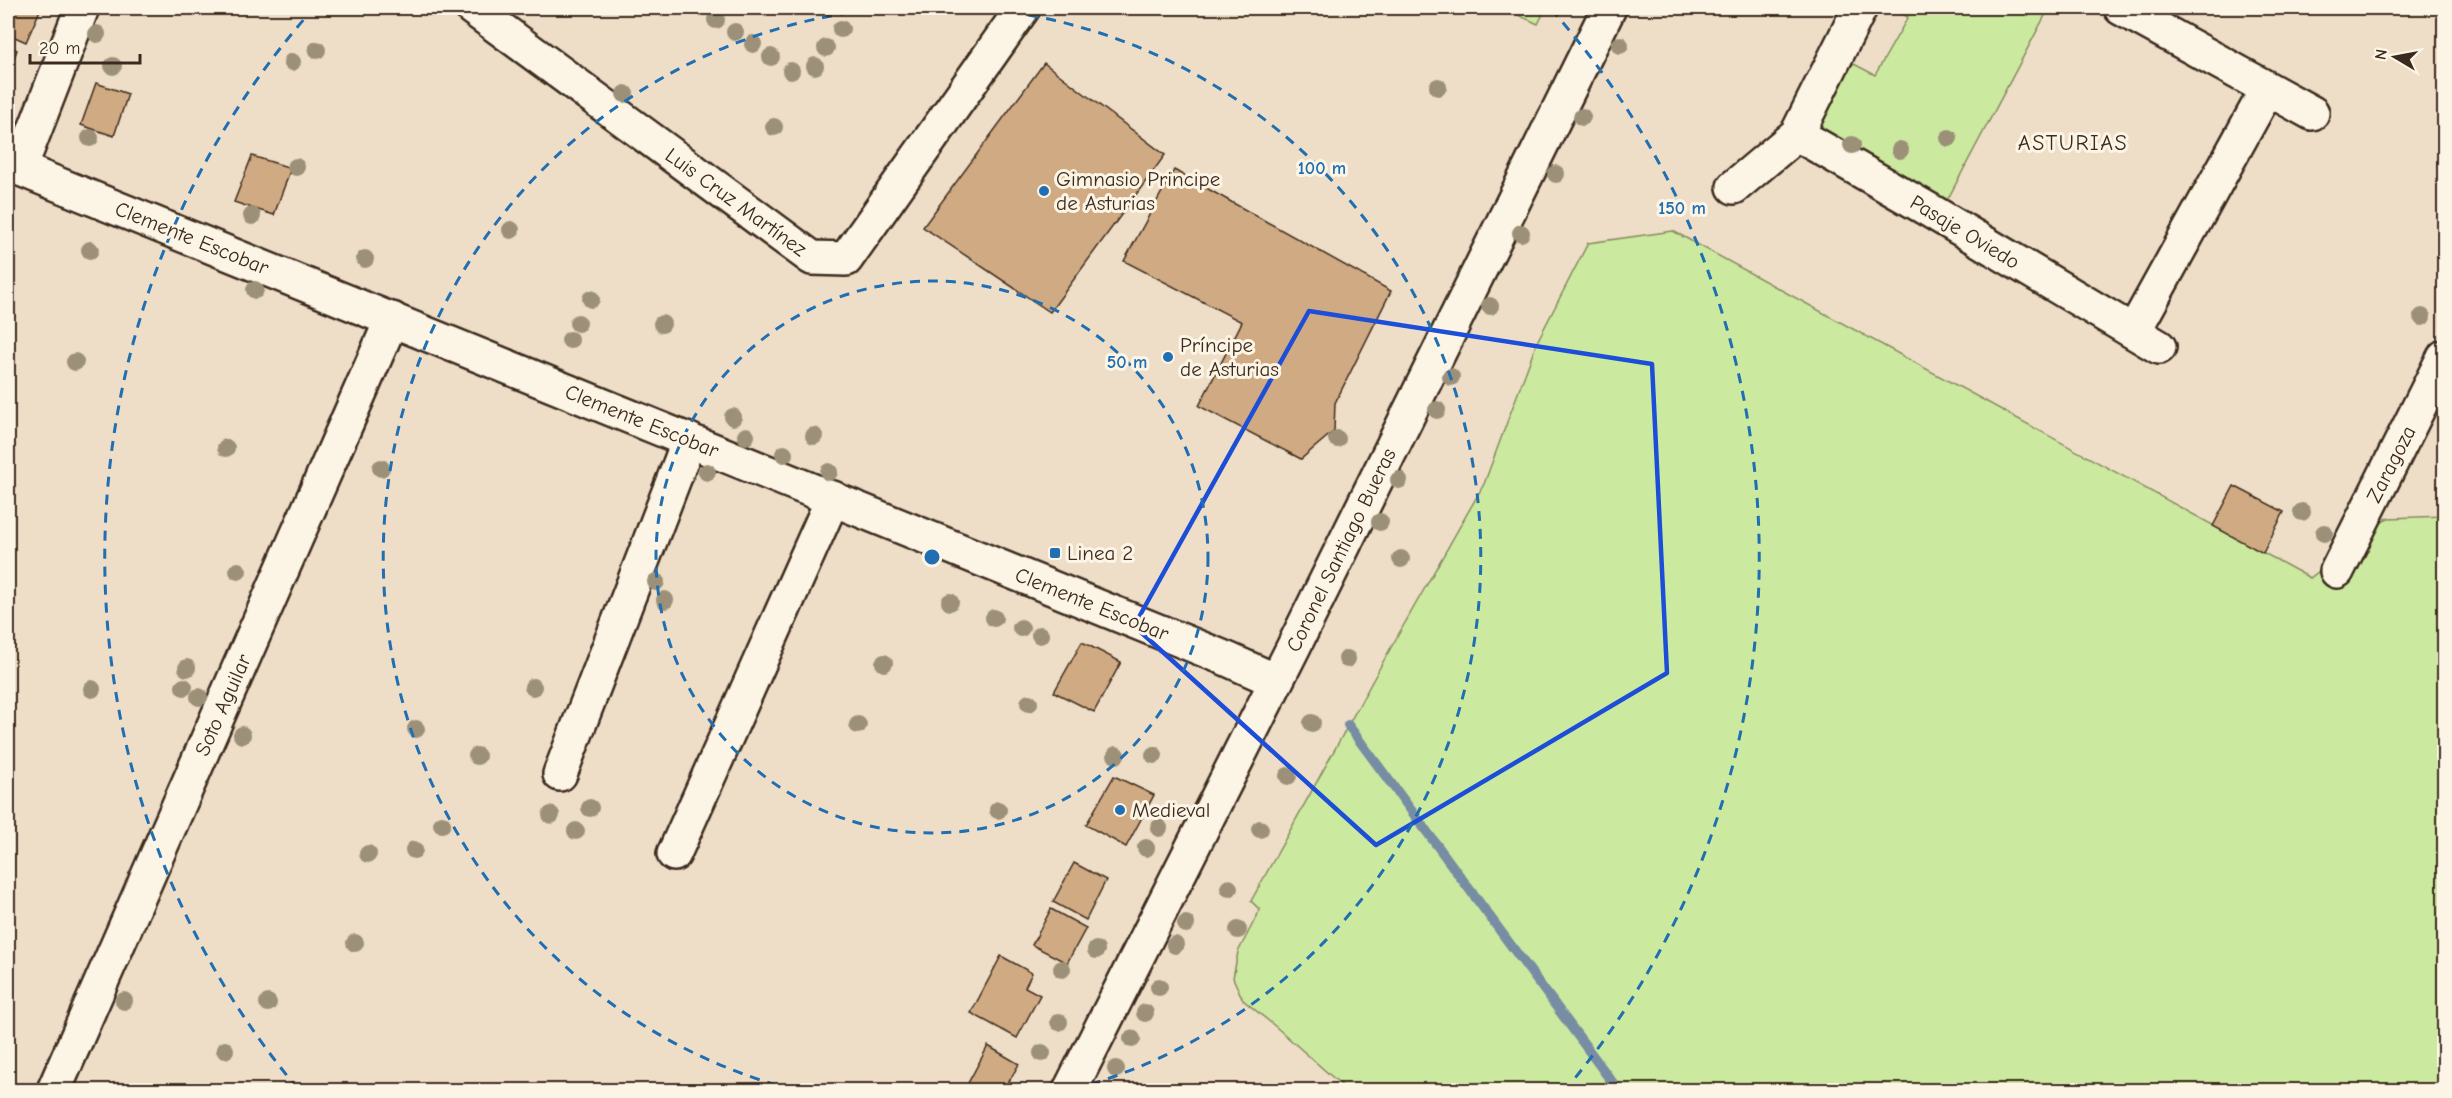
<svg xmlns="http://www.w3.org/2000/svg" width="2452" height="1098" font-family="'Comic Neue',sans-serif">
	<rect width="100%" height="100%" fill="#efdec7"/>
	<filter id="ink" filterUnits="userSpaceOnUse"><feTurbulence type="fractalNoise" baseFrequency=".0167" numOctaves="2"/><feDisplacementMap in="SourceGraphic" scale="12" xChannelSelector="R" yChannelSelector="G"/><feConvolveMatrix kernelMatrix="1 2 1 2 8 2 1 2 1" color-interpolation-filters="sRGB"/></filter>
	<g filter="url(#ink)">
		<g fill="#cce9a0" stroke="#848a5f" stroke-width="1.5">
			<path d="M1503,8H1546L1538,24Z"/>
			<path d="M1891,8H2049L1943,208L1827,151L1820,120L1852,63L1875,75L1908,17Z"/>
			<path d="M1673,231L2310,578L2388,518L2444,516V1090H1347L1276,1027L1243,1000L1233,978L1238,952L1260,910L1251,901L1389,651L1484,484L1537,342L1588,243Z"/>
		</g>
		<g fill="none" stroke-linecap="round" stroke-linejoin="round">
			<path stroke="#778da3" stroke-width="10" d="M1348,725L1618,1090"/>
		</g>
		<g fill="#d0aa82" stroke="#3b2a1e" stroke-width="1.5">
			<path d="M8,8H41L26,42L8,34Z"/>
			<path d="M8,46L17,50L8,75Z"/>
			<path d="M1044,63L1165,155L1050,312L923,227Z"/>
			<path d="M96,83L128,94L114,136L81,125Z"/>
			<path d="M252,156L291,168L274,215L234,202Z"/>
			<path d="M1174,170L1391,291L1335,403L1334,431L1301,459L1199,406L1242,322L1124,261Z"/>
			<path d="M2234,486L2284,512L2263,553L2213,526Z"/>
			<path d="M1082,642L1121,662L1094,712L1054,692Z"/>
			<path d="M1114,776L1154,795L1126,847L1086,825Z"/>
			<path d="M1074,863L1106,880L1086,920L1053,902Z"/>
			<path d="M1051,909L1086,928L1067,963L1032,945Z"/>
			<path d="M1001,956L1032,973L1025,987L1040,995L1017,1038L971,1013Z"/>
			<path d="M988,1046L1019,1064L1004,1090H976L967,1085Z"/>
		</g>
		<g fill="none" stroke-linecap="round" stroke-linejoin="round">
			<g stroke="#3b2a1e" stroke-width="38">
				<g id="minor">
					<path d="M472,8L812,258L846,259L1023,8"/>
					<path d="M2121,8L2312,113"/>
					<path d="M1797,134L1929,210L2159,347"/>
					<path d="M8,164L1227,659L1276,681"/>
					<path d="M20,168L82,8"/>
					<path d="M1734,187L1797,134L1860,8"/>
					<path d="M2134,331L2267,90"/>
					<path d="M2337,571L2444,357"/>
					<path d="M560,774L689,440"/>
					<path d="M674,854L833,498"/>
					<path d="M54,1090L392,319"/>
				</g>
			</g>
			<g stroke="#3b2a1e" stroke-width="38">
				<path id="major" d="M1070,1090L1293,648L1609,8"/>
			</g>
			<use href="#minor" stroke="#fcf5e5" stroke-width="33"/>
			<use href="#major" stroke="#fcf5e5" stroke-width="33"/>
		</g>
		<g fill="#9c9078">
			<circle cx="716" cy="20" r="9"/>
			<circle cx="841" cy="29" r="9"/>
			<circle cx="735" cy="32" r="9"/>
			<circle cx="97" cy="34" r="9"/>
			<circle cx="753" cy="44" r="9"/>
			<circle cx="1620" cy="45" r="9"/>
			<circle cx="826" cy="48" r="9"/>
			<circle cx="317" cy="50" r="9"/>
			<circle cx="771" cy="57" r="9"/>
			<circle cx="292" cy="62" r="9"/>
			<circle cx="113" cy="66" r="9"/>
			<circle cx="815" cy="66" r="9"/>
			<circle cx="791" cy="71" r="9"/>
			<circle cx="1438" cy="87" r="9"/>
			<circle cx="625" cy="94" r="9"/>
			<circle cx="1582" cy="117" r="9"/>
			<circle cx="774" cy="127" r="9"/>
			<circle cx="90" cy="138" r="9"/>
			<circle cx="1949" cy="138" r="9"/>
			<circle cx="1852" cy="145" r="9"/>
			<circle cx="1900" cy="150" r="9"/>
			<circle cx="296" cy="167" r="9"/>
			<circle cx="1556" cy="174" r="9"/>
			<circle cx="252" cy="216" r="9"/>
			<circle cx="511" cy="230" r="9"/>
			<circle cx="1521" cy="233" r="9"/>
			<circle cx="90" cy="250" r="9"/>
			<circle cx="365" cy="259" r="9"/>
			<circle cx="255" cy="290" r="9"/>
			<circle cx="591" cy="299" r="9"/>
			<circle cx="1490" cy="306" r="9"/>
			<circle cx="2422" cy="317" r="9"/>
			<circle cx="578" cy="323" r="9"/>
			<circle cx="662" cy="324" r="9"/>
			<circle cx="570" cy="340" r="9"/>
			<circle cx="75" cy="362" r="9"/>
			<circle cx="1451" cy="377" r="9"/>
			<circle cx="1437" cy="410" r="9"/>
			<circle cx="733" cy="417" r="9"/>
			<circle cx="746" cy="436" r="9"/>
			<circle cx="814" cy="436" r="9"/>
			<circle cx="1337" cy="439" r="9"/>
			<circle cx="226" cy="448" r="9"/>
			<circle cx="784" cy="454" r="9"/>
			<circle cx="381" cy="468" r="9"/>
			<circle cx="707" cy="472" r="9"/>
			<circle cx="829" cy="472" r="9"/>
			<circle cx="1399" cy="480" r="9"/>
			<circle cx="2302" cy="512" r="9"/>
			<circle cx="1380" cy="522" r="9"/>
			<circle cx="2324" cy="533" r="9"/>
			<circle cx="1401" cy="559" r="9"/>
			<circle cx="238" cy="571" r="9"/>
			<circle cx="656" cy="582" r="9"/>
			<circle cx="665" cy="600" r="9"/>
			<circle cx="950" cy="602" r="9"/>
			<circle cx="994" cy="618" r="9"/>
			<circle cx="1021" cy="628" r="9"/>
			<circle cx="1040" cy="635" r="9"/>
			<circle cx="1347" cy="659" r="9"/>
			<circle cx="884" cy="663" r="9"/>
			<circle cx="187" cy="668" r="9"/>
			<circle cx="184" cy="687" r="9"/>
			<circle cx="533" cy="687" r="9"/>
			<circle cx="92" cy="689" r="9"/>
			<circle cx="199" cy="697" r="9"/>
			<circle cx="1029" cy="703" r="9"/>
			<circle cx="1312" cy="723" r="9"/>
			<circle cx="858" cy="725" r="9"/>
			<circle cx="416" cy="729" r="9"/>
			<circle cx="242" cy="735" r="9"/>
			<circle cx="1116" cy="755" r="9"/>
			<circle cx="1154" cy="755" r="9"/>
			<circle cx="477" cy="756" r="9"/>
			<circle cx="1288" cy="776" r="9"/>
			<circle cx="590" cy="808" r="9"/>
			<circle cx="998" cy="810" r="9"/>
			<circle cx="551" cy="815" r="9"/>
			<circle cx="442" cy="824" r="9"/>
			<circle cx="1159" cy="828" r="9"/>
			<circle cx="1260" cy="829" r="9"/>
			<circle cx="576" cy="831" r="9"/>
			<circle cx="1146" cy="848" r="9"/>
			<circle cx="414" cy="850" r="9"/>
			<circle cx="368" cy="854" r="9"/>
			<circle cx="1229" cy="888" r="9"/>
			<circle cx="1186" cy="924" r="9"/>
			<circle cx="1238" cy="930" r="9"/>
			<circle cx="355" cy="943" r="9"/>
			<circle cx="1175" cy="945" r="9"/>
			<circle cx="1096" cy="950" r="9"/>
			<circle cx="1062" cy="969" r="9"/>
			<circle cx="1159" cy="987" r="9"/>
			<circle cx="124" cy="1001" r="9"/>
			<circle cx="268" cy="1003" r="9"/>
			<circle cx="1145" cy="1013" r="9"/>
			<circle cx="1059" cy="1022" r="9"/>
			<circle cx="1132" cy="1039" r="9"/>
			<circle cx="225" cy="1050" r="9"/>
			<circle cx="1042" cy="1053" r="9"/>
			<circle cx="1116" cy="1069" r="9"/>
		</g>
	</g>
	<path fill="none" stroke="#1d4ed8" stroke-width="4.5" stroke-linejoin="round" d="M1309,311L1652,364L1667,673L1376,845L1134,626Z"/>
	<g fill="none" stroke="#1f6fb2" stroke-width="3" stroke-dasharray="10 8">
		<circle cx="932" cy="557" r="276"/>
		<path d="M794 1090A551 551 0 0 1 889 8M975 8A551 551 0 0 1 1070 1090"/>
		<path d="M298 1089A827 827 0 0 1 313 9M1551 9A827 827 0 0 1 1566 1089"/>
	</g>
	<g fill="#1f6fb2" stroke="#fcf5e5" stroke-width="2">
		<circle cx="1044" cy="191" r="6"/>
		<circle cx="1168" cy="357" r="6"/>
		<rect x="1049" y="547" width="12" height="12" rx="3"/>
		<circle cx="1120" cy="810" r="6"/>
	</g>
	<g text-anchor="middle" stroke-width="6" stroke-linejoin="round" paint-order="stroke">
		<g font-size="21" fill="#3b2a1e" stroke="#fcf5e5" text-anchor="start">
			<text x="1056" y="186">Gimnasio Principe<tspan x="1056" dy="24">de Asturias</tspan></text>
			<text x="1180" y="352">Príncipe<tspan x="1180" dy="24">de Asturias</tspan></text>
			<text x="1067" y="560">Linea 2</text>
			<text x="1132" y="817">Medieval</text>
		</g>
		<g font-size="21" fill="#3b2a1e" stroke="#fcf5e5">
			<text transform="translate(736 202) rotate(36)" y="7">Luis Cruz Martínez</text>
			<text transform="translate(1965 232) rotate(31)" y="7">Pasaje Oviedo</text>
			<text transform="translate(192 238) rotate(22)" y="7">Clemente Escobar</text>
			<text transform="translate(642 421) rotate(22)" y="7">Clemente Escobar</text>
			<text transform="translate(2391 464) rotate(-63)" y="7">Zaragoza</text>
			<text transform="translate(1341 550) rotate(-64)" y="7">Coronel Santiago Bueras</text>
			<text transform="translate(1092 604) rotate(22)" y="7">Clemente Escobar</text>
			<text transform="translate(223 705) rotate(-66)" y="7">Soto Aguilar</text>
		</g>
		<g font-size="22" letter-spacing="1.5" fill="#3b2a1e" stroke="#fcf5e5">
			<text x="2073" y="150">ASTURIAS</text>
		</g>
	</g>
	<circle cx="932" cy="557" r="9" fill="#1f6fb2" stroke="#fcf5e5" stroke-width="3"/>
	<g font-size="18" text-anchor="middle" font-weight="bold" fill="#1f6fb2" stroke="#fcf5e5" stroke-width="6" stroke-linejoin="round" paint-order="stroke">
		<text x="1322" y="174">100 m</text>
		<text x="1682" y="214">150 m</text>
		<text x="1127" y="368">50 m</text>
	</g>
	<rect width="2452" height="1098" fill="none" stroke="#fcf5e5" stroke-width="30"/>
	<rect x="15" y="15" width="2422" height="1068" fill="none" stroke="#3b2a1e" stroke-width="2" filter="url(#ink)"/>
	<g transform="translate(2395 57) rotate(280)" stroke="#fcf5e5" stroke-width="4.5" paint-order="stroke">
	<path d="M0-4.5L10 22L0 15L-10 22Z" fill="#3b2a1e"/>
	<text y="-9" font-size="16" font-weight="bold" text-anchor="middle" fill="#3b2a1e">N</text>
	</g>
	<path d="M30 54v9h110v-9" fill="none" stroke="#3b2a1e" stroke-width="3"/>
	<text x="39" y="54" font-size="18" fill="#3b2a1e" stroke="#fcf5e5" stroke-width="4.5" paint-order="stroke">20 m</text>
</svg>
